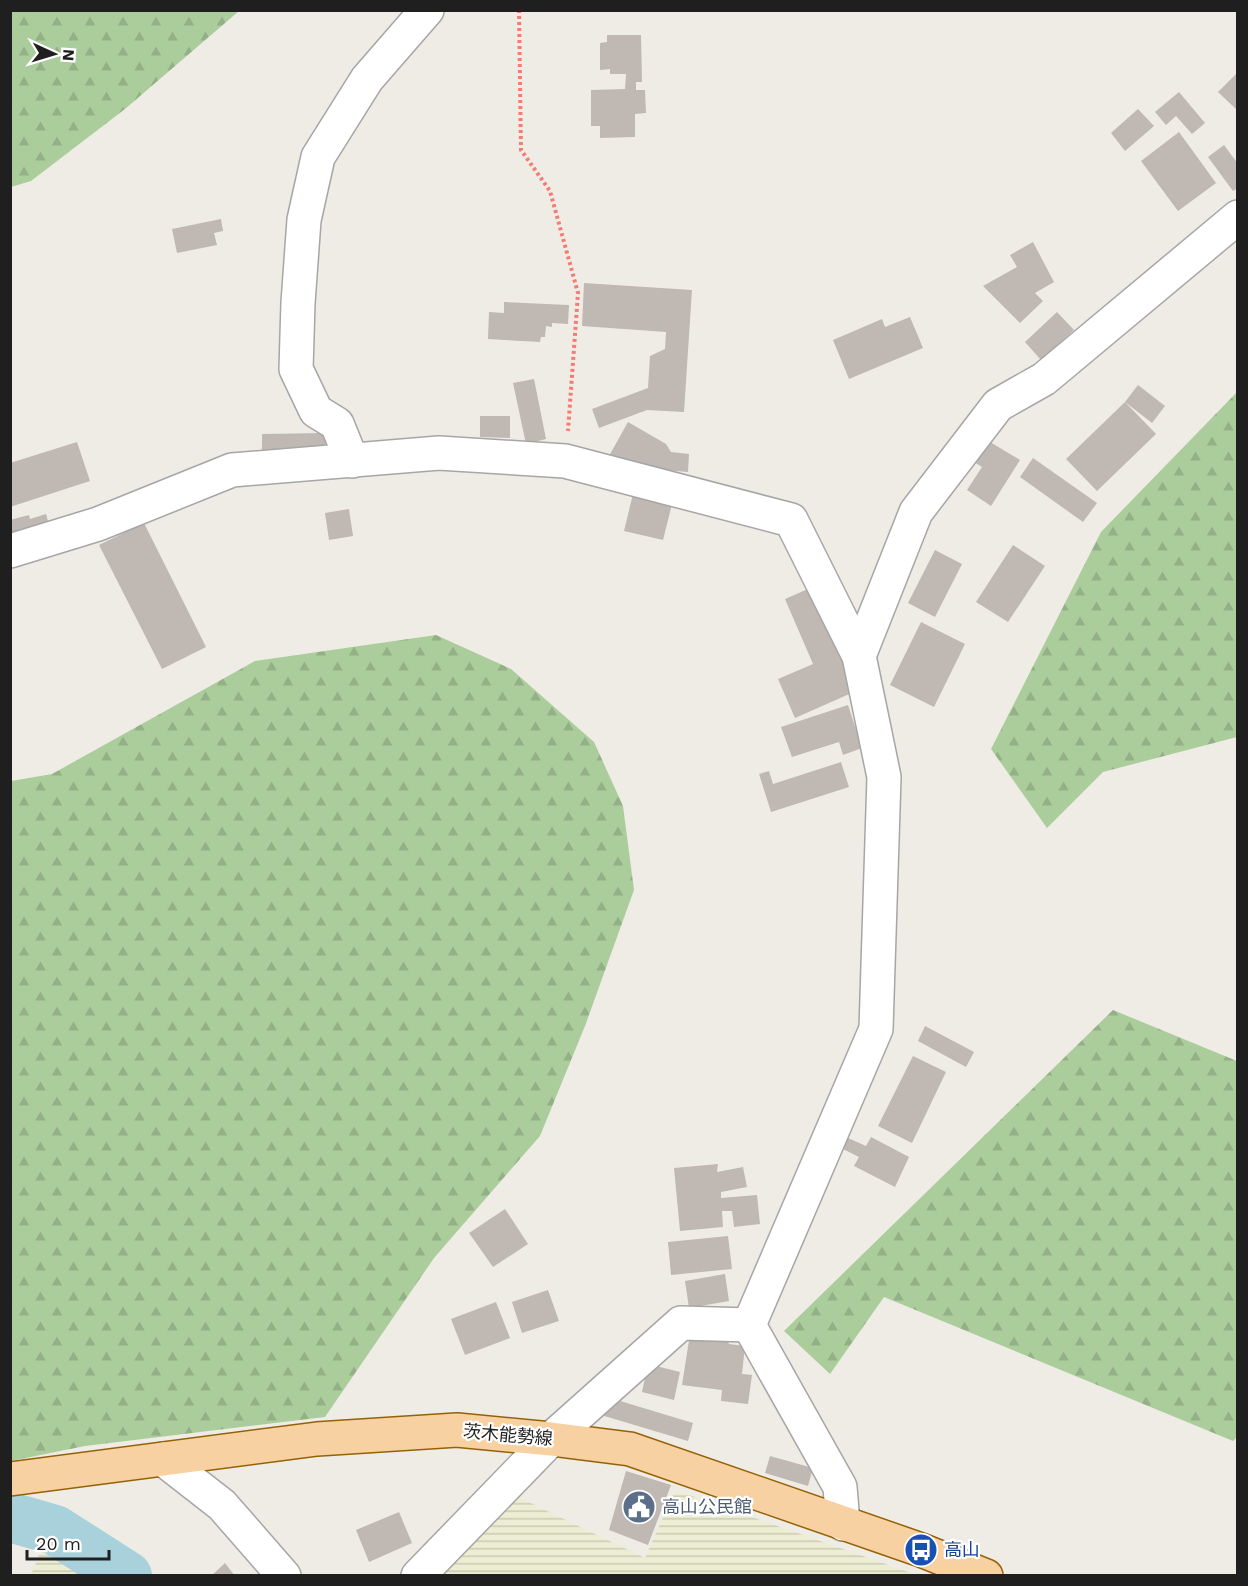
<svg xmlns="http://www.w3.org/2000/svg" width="1248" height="1586" font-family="'Work Sans','Noto Sans JP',sans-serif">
	<defs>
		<pattern id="farmland-rules" width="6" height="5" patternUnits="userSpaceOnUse" patternTransform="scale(1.5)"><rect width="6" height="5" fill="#ecedd2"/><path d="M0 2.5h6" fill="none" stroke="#cacbb4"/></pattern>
		<pattern id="forest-firs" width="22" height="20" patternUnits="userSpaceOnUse" patternTransform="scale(1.5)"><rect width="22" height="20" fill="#abcd9c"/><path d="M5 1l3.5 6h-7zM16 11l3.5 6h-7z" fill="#93b086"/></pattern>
	</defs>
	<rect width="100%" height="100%" fill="#efece6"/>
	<g fill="url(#farmland-rules)">
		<path d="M675,1490L917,1575L439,1576L516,1496L645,1558Z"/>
		<path d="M46,1538L107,1575H31Z"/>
	</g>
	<g fill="url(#forest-firs)">
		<path d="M11,10H239V11L125,109L31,181L11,187Z"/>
		<path d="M1237,392V737L1103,772L1047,828L991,749L1101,532Z"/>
		<path d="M436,635L511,669L594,742L623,806L634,890L585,1026L540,1136L434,1258L325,1417L85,1446L11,1461V781L52,774L255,661Z"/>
		<path d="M1113,1010L1237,1061V1437L1233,1441L884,1297L830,1374L784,1331Z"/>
	</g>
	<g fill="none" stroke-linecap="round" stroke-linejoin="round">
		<path stroke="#a8d1db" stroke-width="50" d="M10,1517L55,1530L127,1576"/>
	</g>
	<g fill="#c0b8b2">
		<path d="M607,35H641L642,82H636V90H645L646,113L635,114V137L600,138V126H591V90L625,89L626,74H610V69L600,70V43L607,42Z"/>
		<path d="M1238,72V111L1218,92Z"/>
		<path d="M1179,92L1205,123L1192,134L1176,116L1166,125L1155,112Z"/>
		<path d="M1138,109L1154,126L1125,151L1111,133Z"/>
		<path d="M1179,132L1216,183L1178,211L1141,161Z"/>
		<path d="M1224,145L1238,164V188L1233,191L1208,157Z"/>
		<path d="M221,219L223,231L214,233L217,245L177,253L172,229Z"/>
		<path d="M1033,242L1054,282L1035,293L1043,301L1020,323L983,286L1017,267L1010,255Z"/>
		<path d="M584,283L692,290L684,412L647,410L599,428L592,409L648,388L650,356L665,349L666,332L582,326Z"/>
		<path d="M504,302L569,305L568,324L552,323V327L546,326L545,337H541L540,342L488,339L489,312L504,313Z"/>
		<path d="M1057,312L1074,330L1041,360L1025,342Z"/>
		<path d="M910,317L923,348L849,379L833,340L882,319L885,327Z"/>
		<path d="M534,379L546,439L526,444L513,383Z"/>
		<path d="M1138,385L1165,406L1152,423L1125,402Z"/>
		<path d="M1125,402L1156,434L1097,491L1066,459Z"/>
		<path d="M480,416H510V438L480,437Z"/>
		<path d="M628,422L666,444L671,452L689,454L688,472L604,465Z"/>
		<path d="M325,433L326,452L262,454V434Z"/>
		<path d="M985,439L1020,460L991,506L967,490L982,467L971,460Z"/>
		<path d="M77,442L90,481L10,507V463Z"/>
		<path d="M1033,458L1097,503L1083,522L1020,477Z"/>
		<path d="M633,494L672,504L663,540L624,531Z"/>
		<path d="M349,509L353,536L329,540L325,513Z"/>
		<path d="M46,514L51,532L10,544V520L29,515L30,519Z"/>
		<path d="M144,523L206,647L162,669L99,545Z"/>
		<path d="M1013,545L1045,566L1008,622L976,602Z"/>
		<path d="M935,550L962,564L935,617L908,603Z"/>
		<path d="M817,585L863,688L795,718L778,679L813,664L785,599Z"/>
		<path d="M921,622L965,644L934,707L890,685Z"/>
		<path d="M848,705L862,748L843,755L839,742L792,757L781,727Z"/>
		<path d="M841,762L849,787L771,812L759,774L769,771L773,784Z"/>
		<path d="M925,1026L974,1052L966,1067L918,1041Z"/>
		<path d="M913,1056L946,1072L912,1143L878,1126Z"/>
		<path d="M871,1137L909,1157L895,1187L854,1166L859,1157L843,1149L848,1138L866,1146Z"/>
		<path d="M718,1164L717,1172L743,1167L747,1187L721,1192V1198L757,1195L760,1224L734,1227L732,1211H722L723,1227L680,1231L674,1168Z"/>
		<path d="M505,1209L528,1244L493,1267L469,1233Z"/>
		<path d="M728,1236L732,1269L671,1275L668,1242Z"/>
		<path d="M725,1274L729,1301L689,1308L685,1281Z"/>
		<path d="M548,1290L559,1321L522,1333L512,1302Z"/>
		<path d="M496,1302L510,1338L465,1355L451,1319Z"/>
		<path d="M690,1334L727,1339L729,1344L745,1346L742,1374L752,1375L748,1404L721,1401L722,1390L682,1385Z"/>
		<path d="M648,1364L680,1372L674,1400L642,1392Z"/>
		<path d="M607,1397L693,1423L688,1441L601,1415Z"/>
		<path d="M770,1456L813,1468L808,1486L765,1473Z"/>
		<path d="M626,1471L671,1485L648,1545L609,1530Z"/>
		<path d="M399,1512L412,1543L369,1562L356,1530Z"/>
		<path d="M225,1563L235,1576H211Z"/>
	</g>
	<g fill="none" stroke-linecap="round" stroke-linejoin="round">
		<g stroke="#a6a6a6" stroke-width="36">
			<g id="minor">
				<path d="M352,461L337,424L316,411L296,369L298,303L304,220L318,157L367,79L427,10"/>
				<path d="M10,551L98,524L232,470L439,453L565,461L791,520L859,656L884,777L876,1029L749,1325L840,1487L843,1524"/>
				<path d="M859,656L916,512L998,405L1044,379L1238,217"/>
				<path d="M163,1459L222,1505L284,1576"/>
				<path d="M418,1576L551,1439L681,1323L749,1325"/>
			</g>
		</g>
		<g stroke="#946206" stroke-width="36">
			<path id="major" d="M10,1479L317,1439L457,1430L551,1439L630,1449L921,1550L986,1576"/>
		</g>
		<path stroke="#f47c72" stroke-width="4" stroke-dasharray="3 3" stroke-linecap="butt" d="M519,10L521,150L550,191L578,293L568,431"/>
		<use href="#minor" stroke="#fff" stroke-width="33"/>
		<use href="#major" stroke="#f8d1a2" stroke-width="33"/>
	</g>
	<defs>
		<g id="civic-disc" transform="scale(1.725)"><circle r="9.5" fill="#5c6f8a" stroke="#fff"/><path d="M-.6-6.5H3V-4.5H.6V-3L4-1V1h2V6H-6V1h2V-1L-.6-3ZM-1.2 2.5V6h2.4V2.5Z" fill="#fff"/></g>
		<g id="bus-disc" transform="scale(1.725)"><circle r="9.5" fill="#1a4fb4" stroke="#fff"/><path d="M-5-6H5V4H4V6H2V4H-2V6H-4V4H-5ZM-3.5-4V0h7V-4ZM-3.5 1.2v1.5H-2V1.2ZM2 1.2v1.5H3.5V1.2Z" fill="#fff"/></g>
	</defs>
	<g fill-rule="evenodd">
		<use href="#civic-disc" x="639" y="1507"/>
		<use href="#bus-disc" x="921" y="1550"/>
	</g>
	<g text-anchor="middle" stroke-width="4.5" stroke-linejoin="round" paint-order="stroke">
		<g font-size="18" fill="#1f1f1f" stroke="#fff">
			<text transform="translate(508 1435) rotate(5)" y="6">茨木能勢線</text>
		</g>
		<g font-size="18" fill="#4e5e75" stroke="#fff" text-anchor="start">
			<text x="662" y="1513">高山公民館</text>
		</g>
		<g font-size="18" fill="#164399" stroke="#fff" text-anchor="start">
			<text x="944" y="1556">高山</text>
		</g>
	</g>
	<rect width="1248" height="1586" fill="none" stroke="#1f1f1f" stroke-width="24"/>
	<g transform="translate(54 54) rotate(94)" stroke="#ffffff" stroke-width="4.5" paint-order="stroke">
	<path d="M0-4.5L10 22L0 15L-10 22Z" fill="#1f1f1f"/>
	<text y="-9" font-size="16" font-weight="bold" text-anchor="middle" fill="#1f1f1f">N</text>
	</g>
	<path d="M27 1550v9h82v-9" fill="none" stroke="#1f1f1f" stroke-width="3"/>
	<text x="36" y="1550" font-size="18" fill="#1f1f1f" stroke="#ffffff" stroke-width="4.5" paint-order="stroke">20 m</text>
</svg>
